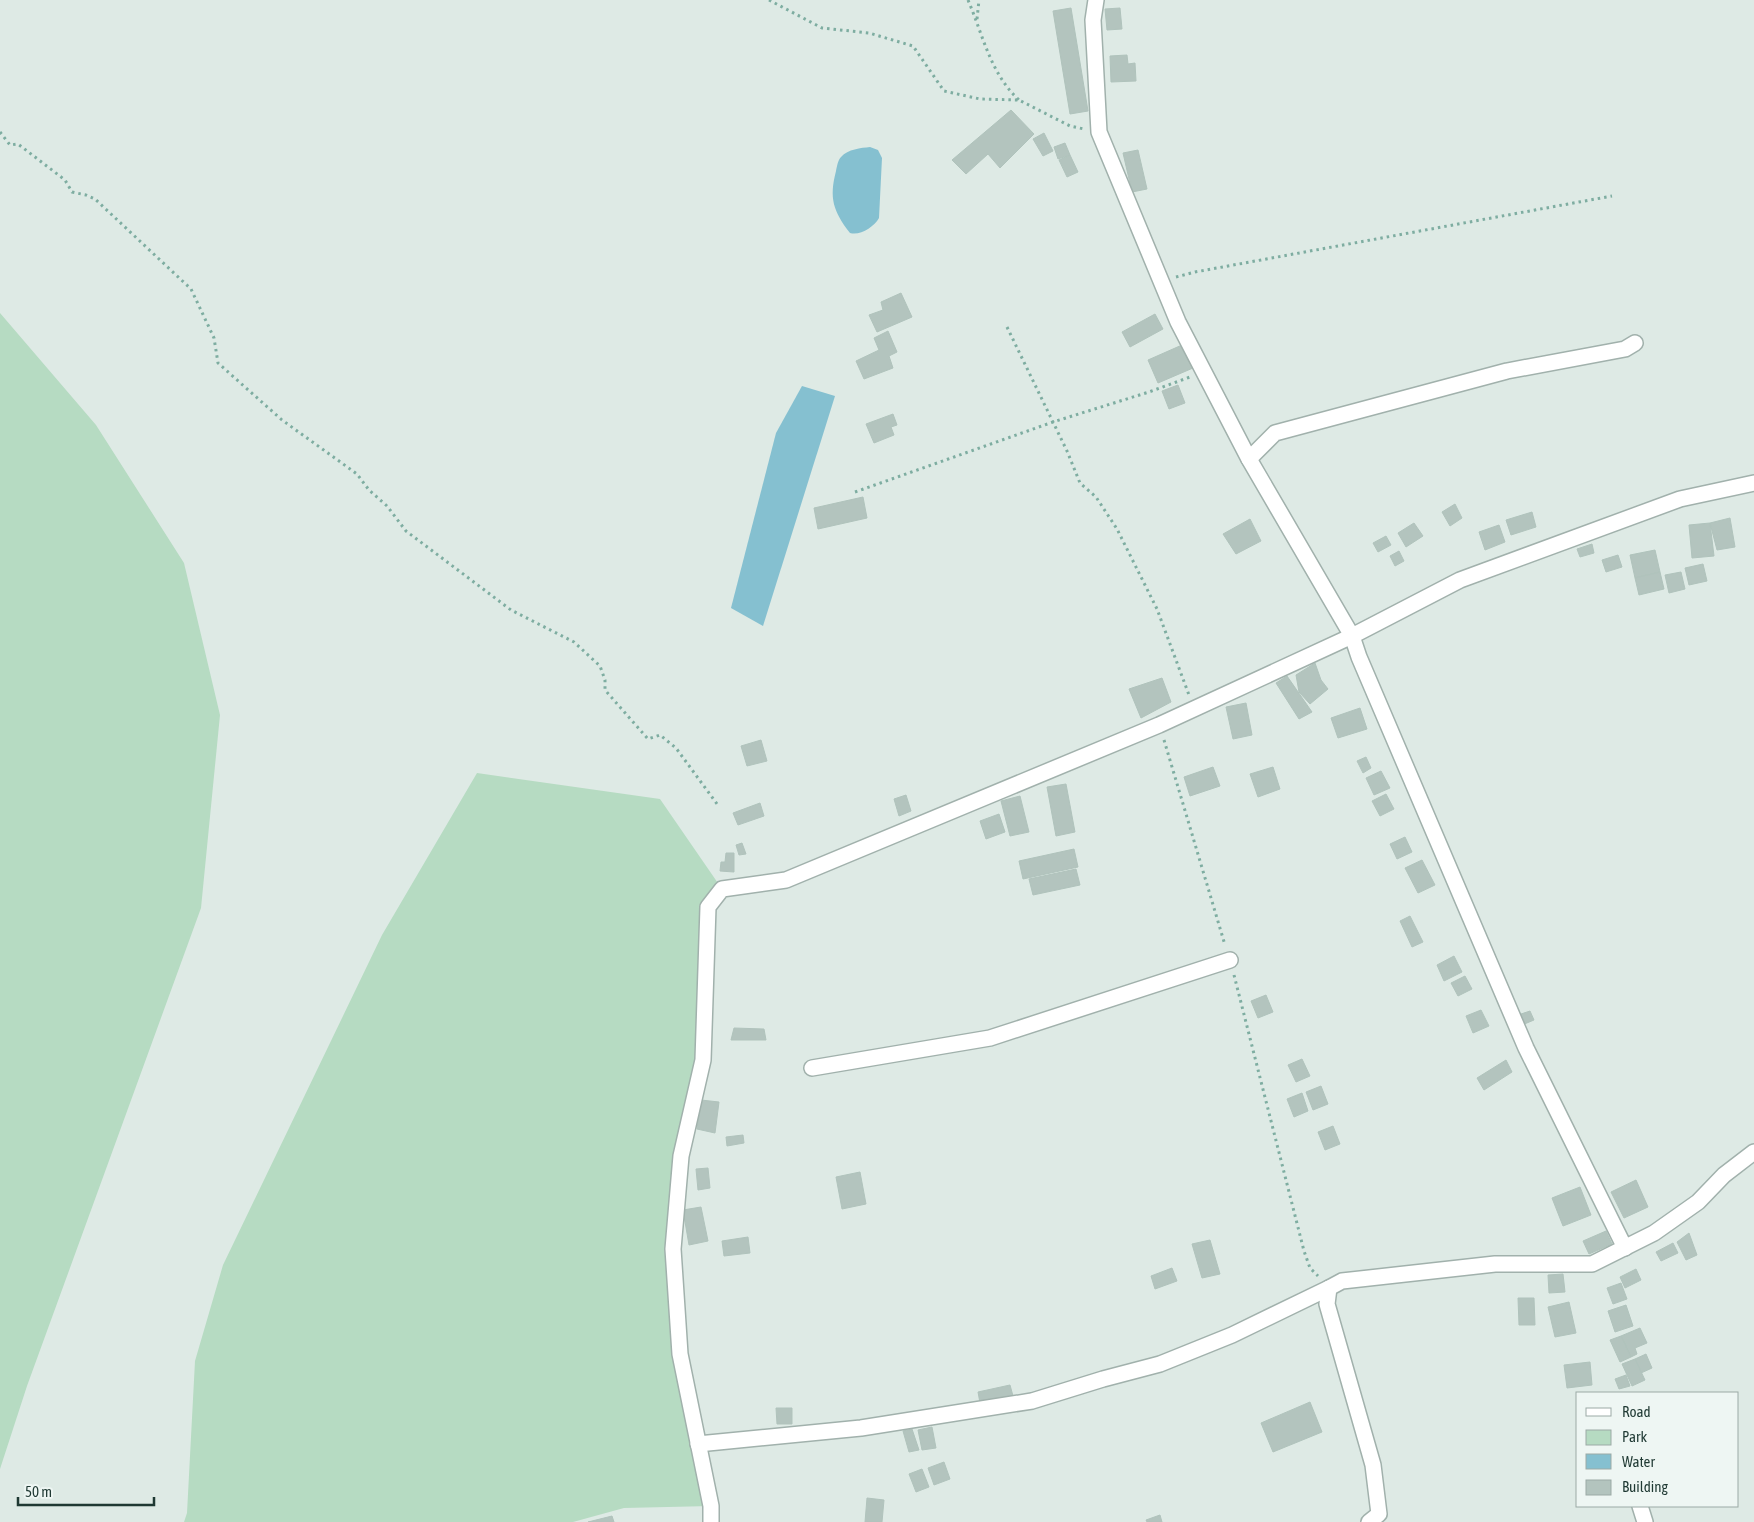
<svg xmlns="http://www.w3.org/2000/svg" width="1754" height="1522" font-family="'Asap Condensed',sans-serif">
	<rect width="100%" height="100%" fill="#deeae5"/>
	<g fill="#b6dbc2">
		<path d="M0,313L96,425L184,563L220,715L201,908L27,1386L0,1469Z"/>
		<path d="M477,773L660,799L722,889L708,907L703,1060L673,1249L680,1354L711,1506L624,1508L573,1522H184L187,1513L195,1361L223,1265L382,935Z"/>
	</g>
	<g fill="#85c0d0">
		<path d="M870,147L878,150L882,158L879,218C874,227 860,236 850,233C833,211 829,198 836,171C837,166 838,160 841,157C848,149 861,148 870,147Z"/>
		<path d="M802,386L835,396L763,626L731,608L776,433Z"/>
	</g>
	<g fill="#b3c4be" stroke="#b0c3bc">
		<path d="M1071,8L1088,111L1070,114L1053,11Z"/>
		<path d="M1120,8L1122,29L1107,30L1105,9Z"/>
		<path d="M1127,55L1128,64L1135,63L1136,81L1111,82L1110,56Z"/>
		<path d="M1011,110L1034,134L1000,168L988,154L966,174L952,160Z"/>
		<path d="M1044,133L1053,151L1043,156L1033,139Z"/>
		<path d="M1065,143L1070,155L1058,159L1054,147Z"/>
		<path d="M1138,150L1147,189L1132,192L1123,153Z"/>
		<path d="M1070,155L1078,172L1067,177L1059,160Z"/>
		<path d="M901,293L912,317L877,332L869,315L883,310L881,302Z"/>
		<path d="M1155,314L1163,329L1130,347L1122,332Z"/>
		<path d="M888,331L897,352L889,356L893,368L864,379L856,361L879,350L874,338Z"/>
		<path d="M1182,345L1193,368L1158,383L1148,360Z"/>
		<path d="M1178,385L1185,403L1169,409L1162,391Z"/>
		<path d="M893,414L897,425L891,427L894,435L874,443L866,424Z"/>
		<path d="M863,497L867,518L818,529L814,508Z"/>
		<path d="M1455,504L1462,518L1450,526L1442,512Z"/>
		<path d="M1532,512L1536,527L1511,535L1506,520Z"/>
		<path d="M1730,518L1735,547L1717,550L1710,523Z"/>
		<path d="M1250,519L1261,541L1236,554L1223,534Z"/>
		<path d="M1414,523L1423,536L1406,547L1398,533Z"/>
		<path d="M1710,523L1714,556L1692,558L1689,525Z"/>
		<path d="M1499,525L1505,542L1485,550L1479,532Z"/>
		<path d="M1386,536L1391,545L1378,552L1373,543Z"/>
		<path d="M1592,544L1594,553L1580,557L1577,549Z"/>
		<path d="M1655,550L1660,572L1635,578L1630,555Z"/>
		<path d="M1399,551L1404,561L1395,566L1390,556Z"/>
		<path d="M1618,555L1622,567L1606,572L1602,560Z"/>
		<path d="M1703,564L1707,581L1689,585L1685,568Z"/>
		<path d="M1660,572L1664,589L1639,595L1635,578Z"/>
		<path d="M1681,572L1685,589L1669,593L1665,575Z"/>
		<path d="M1315,663L1321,680L1328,689L1310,704L1299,692L1296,675Z"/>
		<path d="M1287,676L1312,712L1299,719L1276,683Z"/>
		<path d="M1162,678L1171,702L1141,718L1129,689Z"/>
		<path d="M1246,703L1252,735L1233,739L1226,707Z"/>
		<path d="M1360,708L1367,729L1338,738L1331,718Z"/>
		<path d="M761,740L767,761L747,766L741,746Z"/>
		<path d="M1366,757L1371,768L1363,773L1357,761Z"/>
		<path d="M1213,767L1220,786L1190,796L1184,777Z"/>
		<path d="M1273,767L1280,789L1258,797L1250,774Z"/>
		<path d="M1381,771L1390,788L1374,795L1366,778Z"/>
		<path d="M1066,784L1075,832L1056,836L1047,787Z"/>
		<path d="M1386,794L1394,809L1380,816L1372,801Z"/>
		<path d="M906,795L911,811L899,816L894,799Z"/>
		<path d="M1020,796L1029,832L1010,836L1001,801Z"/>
		<path d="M760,803L764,816L738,825L733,813Z"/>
		<path d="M999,814L1005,832L986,839L980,821Z"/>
		<path d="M1405,837L1412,852L1397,859L1390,844Z"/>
		<path d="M742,843L746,854L739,855L736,845Z"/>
		<path d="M1074,849L1078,867L1023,879L1019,861Z"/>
		<path d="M726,853H734V872L720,871L721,862H725Z"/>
		<path d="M1422,860L1435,885L1418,893L1405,868Z"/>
		<path d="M1076,869L1080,885L1033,895L1029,879Z"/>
		<path d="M1410,916L1423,942L1412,947L1400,921Z"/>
		<path d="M1454,956L1462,972L1444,981L1437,965Z"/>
		<path d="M1465,976L1472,989L1458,996L1451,983Z"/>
		<path d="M1266,995L1273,1012L1258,1018L1251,1001Z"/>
		<path d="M1481,1010L1489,1026L1473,1033L1466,1016Z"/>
		<path d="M1530,1011L1534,1020L1522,1025L1518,1015Z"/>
		<path d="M734,1028L764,1029L766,1040H731Z"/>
		<path d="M1302,1059L1310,1076L1296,1082L1288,1065Z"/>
		<path d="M1506,1060L1512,1072L1484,1090L1477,1078Z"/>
		<path d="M1321,1086L1328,1104L1313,1110L1306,1092Z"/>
		<path d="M1302,1093L1308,1111L1294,1117L1287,1099Z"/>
		<path d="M701,1100L719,1102L715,1133L697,1129Z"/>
		<path d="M1333,1126L1340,1144L1325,1150L1318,1132Z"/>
		<path d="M743,1135L744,1143L727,1146L726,1137Z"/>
		<path d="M708,1168L710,1188L698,1190L696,1169Z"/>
		<path d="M860,1172L866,1204L842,1209L836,1177Z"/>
		<path d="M1636,1180L1648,1207L1624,1218L1611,1192Z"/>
		<path d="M1580,1187L1591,1215L1563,1226L1552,1198Z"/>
		<path d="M701,1207L708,1241L689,1245L683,1210Z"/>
		<path d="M1606,1231L1612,1244L1589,1254L1583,1241Z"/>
		<path d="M1689,1233L1697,1255L1686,1260L1677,1242Z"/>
		<path d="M748,1237L750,1253L724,1256L722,1241Z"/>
		<path d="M1210,1240L1220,1274L1202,1278L1192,1244Z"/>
		<path d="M1673,1243L1678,1253L1661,1261L1656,1252Z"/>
		<path d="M1172,1268L1177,1281L1155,1289L1151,1276Z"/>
		<path d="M1636,1269L1641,1280L1625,1288L1620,1277Z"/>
		<path d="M1563,1274L1565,1292L1549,1293L1548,1275Z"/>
		<path d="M1621,1283L1627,1299L1613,1304L1607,1288Z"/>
		<path d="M1518,1298H1534L1535,1325H1519Z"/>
		<path d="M1569,1302L1576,1333L1555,1337L1548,1307Z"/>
		<path d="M1626,1305L1633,1326L1615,1332L1608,1311Z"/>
		<path d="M1640,1328L1647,1343L1635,1348L1637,1354L1631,1357L1621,1336Z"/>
		<path d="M1621,1336L1631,1357L1620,1362L1610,1340Z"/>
		<path d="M1646,1354L1652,1368L1641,1373L1635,1359Z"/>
		<path d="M1635,1359L1645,1380L1632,1386L1622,1364Z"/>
		<path d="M1590,1362L1592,1385L1567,1388L1564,1365Z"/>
		<path d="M1626,1375L1630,1386L1619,1389L1615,1379Z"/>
		<path d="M1010,1385L1013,1396L980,1403L978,1392Z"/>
		<path d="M1310,1402L1322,1432L1273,1452L1261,1423Z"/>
		<path d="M776,1408H792V1424H777Z"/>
		<path d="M932,1427L936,1448L922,1450L918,1430Z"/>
		<path d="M912,1429L919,1450L909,1452L903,1431Z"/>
		<path d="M944,1462L950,1479L934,1485L928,1468Z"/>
		<path d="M922,1469L929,1487L916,1492L909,1474Z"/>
		<path d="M867,1498L884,1500L882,1522H865Z"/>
		<path d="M1160,1515L1162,1522H1147L1146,1520Z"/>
		<path d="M612,1516L614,1522H588Z"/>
	</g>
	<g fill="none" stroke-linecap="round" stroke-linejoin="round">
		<g stroke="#a1b1ac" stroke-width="18">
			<g id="street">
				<path d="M1096,0L1093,20L1099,132L1178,322L1249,459L1352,636L1359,657L1526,1048L1625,1248"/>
				<path d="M1249,459L1275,433L1507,371L1625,349L1635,343"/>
				<path d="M812,1068L990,1038L1230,960"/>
				<path d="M698,1444L861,1428L1032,1401L1103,1379L1160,1364L1232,1335L1329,1288"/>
				<path d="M1640,1506L1645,1522"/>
				<path d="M711,1522V1506L680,1354L673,1249L681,1156L703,1060L708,907L722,889L786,880L1159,725L1352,636L1460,580L1680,499L1754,483"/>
				<path d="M1369,1522L1379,1514L1373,1465L1327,1304L1329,1288L1342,1281L1495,1264H1592L1654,1233L1698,1202L1724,1175L1754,1152"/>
			</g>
		</g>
		<g stroke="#7eada1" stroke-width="3" stroke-dasharray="2.5 4" stroke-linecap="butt">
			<path d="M769,0L822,28L869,33L913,46L944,91L980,99L1019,100L1070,126L1084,129"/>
			<path d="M968,0C983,35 990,73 1019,100"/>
			<path d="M977,19L979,0"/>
			<path d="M0,132L10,145L18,144L65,180L72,192L86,195L95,199L191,289L214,338L218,363L282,420L357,474L369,490L387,506L406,531L511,610L574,642L600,666L605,680V690L648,739L660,735L676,748L717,804"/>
			<path d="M1176,277L1195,272L1612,196"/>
			<path d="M1007,327L1067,451L1080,483L1096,497L1117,529L1157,609L1189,695"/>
			<path d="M855,492L1053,422L1149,392L1190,377"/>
			<path d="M1164,740L1225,945"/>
			<path d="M1234,975L1304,1251L1310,1268L1318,1276"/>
		</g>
		<use href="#street" stroke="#fff" stroke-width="15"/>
	</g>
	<rect x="1576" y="1392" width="162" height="115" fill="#eef6f3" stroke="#9baaa6"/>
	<rect x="1586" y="1408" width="25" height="8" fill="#ffffff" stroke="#9baaa6"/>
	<text x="1622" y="1417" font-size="15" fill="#1f3933">Road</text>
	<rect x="1586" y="1430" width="25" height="15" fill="#b6dbc2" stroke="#9baaa6"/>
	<text x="1622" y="1442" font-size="15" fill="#1f3933">Park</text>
	<rect x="1586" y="1454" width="25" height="15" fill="#85c0d0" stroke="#9baaa6"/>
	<text x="1622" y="1467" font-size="15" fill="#1f3933">Water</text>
	<rect x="1586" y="1480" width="25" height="15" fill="#b3c4be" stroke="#9baaa6"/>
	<text x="1622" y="1492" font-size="15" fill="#1f3933">Building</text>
	<path d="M18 1497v8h136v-8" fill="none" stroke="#1f3933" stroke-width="2.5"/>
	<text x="25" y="1497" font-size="15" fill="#1f3933" stroke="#eef6f3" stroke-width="4" paint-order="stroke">50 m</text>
</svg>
